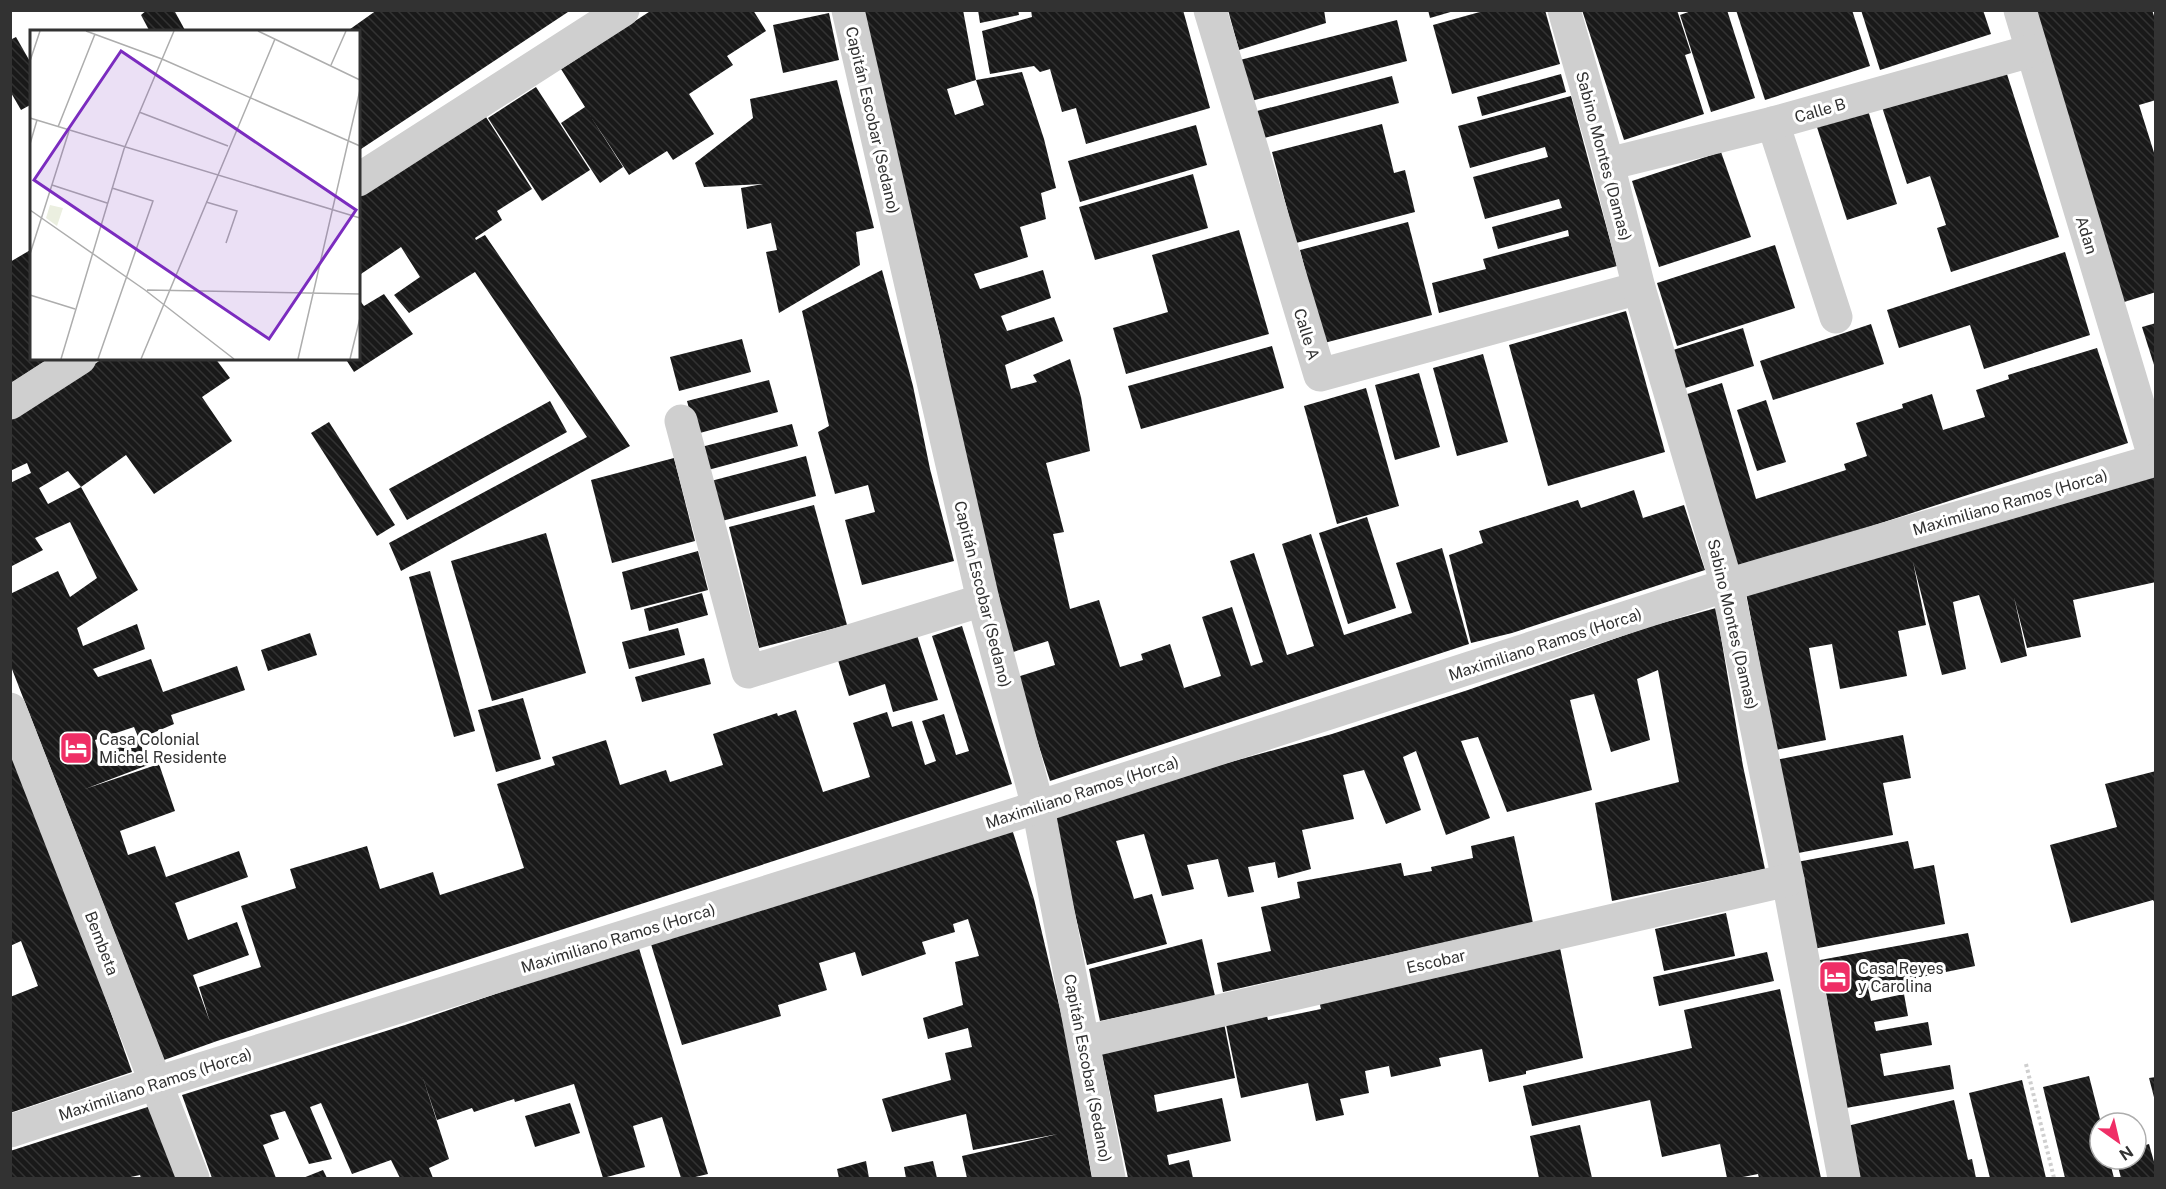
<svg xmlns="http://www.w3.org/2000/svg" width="2166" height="1189" font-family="'Public Sans',sans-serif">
	<defs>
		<pattern id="building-back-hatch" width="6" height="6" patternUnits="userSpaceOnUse" patternTransform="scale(1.5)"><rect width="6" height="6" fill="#191919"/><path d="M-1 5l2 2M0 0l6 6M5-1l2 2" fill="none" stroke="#323232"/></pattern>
	</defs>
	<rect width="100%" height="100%" fill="#fff"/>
	<g fill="url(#building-back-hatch)" fill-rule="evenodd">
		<path d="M147,10H174L186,32H150L141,15Z"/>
		<path d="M377,10H571L358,151V32H346Z"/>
		<path d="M652,10H753L766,31L727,56L733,65L689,94L714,134L673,160L667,151L629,175L589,114L623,167L600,183L561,123L585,107L561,69Z"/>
		<path d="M862,10H963L976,80L947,89L955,115L984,105L976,80L1022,72L1044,139L1056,188L1041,193L1046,219L1020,227L1028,257L974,274L980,289L1043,270L1051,298L1001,316L1007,331L1054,317L1063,341L1005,365L1011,389L1037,382L1033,375L1070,359L1081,397L1090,451L1046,463L1064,532L1053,534L1070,609L1099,600L1120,667L1143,660L1141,654L1170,644L1184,688L1221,676L1202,617L1232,607L1251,666L1263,662L1230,561L1254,553L1287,655L1314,646L1282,544L1311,534L1344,635L1412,613L1396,563L1442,548L1469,644L1050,781L1017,677L1055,665L1048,641L1010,653L959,434L940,337Z"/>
		<path d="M978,10H1018L1019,15L980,23Z"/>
		<path d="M1031,10H1183L1210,108L1086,144L1076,108L1062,112L1050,69L1040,72L1034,66L990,74L982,31L1032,17Z"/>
		<path d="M1228,10H1324L1326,23L1239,50Z"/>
		<path d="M1428,10H1454V11L1430,18Z"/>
		<path d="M1487,10H1545L1560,64L1452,94L1433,25Z"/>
		<path d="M1582,10H1677L1691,53L1685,55L1704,114L1624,140Z"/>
		<path d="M1694,10H1727L1755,98L1711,112L1680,15Z"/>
		<path d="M1736,10H1852L1870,66L1765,100Z"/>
		<path d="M1861,10H1983L1991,34L1880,70Z"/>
		<path d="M2030,10H2152L2156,22V100L2139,105L2156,159V292L2121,303Z"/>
		<path d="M829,13L839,60L783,73L773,25Z"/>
		<path d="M1397,20L1407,61L1251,101L1240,60Z"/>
		<path d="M16,37L32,65V104L21,110L10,91V40Z"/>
		<path d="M2005,68L2059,237L1951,272L1937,228L1946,225L1930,176L1907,184L1882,107Z"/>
		<path d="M1561,74L1566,92L1482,116L1477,97Z"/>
		<path d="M1392,76L1399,103L1264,138L1257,111Z"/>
		<path d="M837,80L874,228L856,232L860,265L779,313L766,252L777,250L771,223L747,229L741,188L763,184L704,187L695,163L753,118L750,99Z"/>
		<path d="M536,87L590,170L542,201L488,118Z"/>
		<path d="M1571,96L1617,266L1439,313L1432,283L1486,269L1483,259L1569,236L1568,230L1498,249L1492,227L1562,208L1559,199L1485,219L1473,177L1548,157L1545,147L1470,168L1458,126Z"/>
		<path d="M1866,104L1897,204L1847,220L1815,121Z"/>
		<path d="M486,117L532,189L497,211L502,220L475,238L476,240L485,235L630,446L401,571L389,543L587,437L475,272L409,313L394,295L420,277L401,247L358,276V197Z"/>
		<path d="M1382,124L1394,173L1405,170L1415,212L1296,243L1272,152Z"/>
		<path d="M1196,125L1207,165L1080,202L1068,161Z"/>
		<path d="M1721,152L1751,237L1659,267L1632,181Z"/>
		<path d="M1193,174L1208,228L1095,260L1079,207Z"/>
		<path d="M1408,222L1432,315L1324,343L1300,250Z"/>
		<path d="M1239,230L1269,334L1126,374L1113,328L1168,312L1152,255Z"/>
		<path d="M1775,245L1795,308L1677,346L1657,283Z"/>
		<path d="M32,249V358H50L10,384V262Z"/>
		<path d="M2065,252L2090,335L1984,369L1970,325L1899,348L1887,310Z"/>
		<path d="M882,270L913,386L930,469L954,561L862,585L845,520L875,512L868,485L835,494L818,432L829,426L802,311Z"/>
		<path d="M384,294L413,334L354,372L345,358H358V298L364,306Z"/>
		<path d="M1626,311L1665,452L1548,486L1509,345Z"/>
		<path d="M2156,323V368H2155L2142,327Z"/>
		<path d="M1871,324L1884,364L1773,400L1760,361Z"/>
		<path d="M1743,328L1754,366L1682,389L1670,351Z"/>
		<path d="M742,339L751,372L679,391L670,357Z"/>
		<path d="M1272,346L1284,388L1141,429L1128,386Z"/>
		<path d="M2097,348L2128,443L1736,570L1684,395L1722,383L1756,499L1846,470L1844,464L1867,456L1856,423L1903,408L1902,404L1932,394L1943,430L1985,417L1976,390L2009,379L2008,375Z"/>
		<path d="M1483,354L1508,442L1457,456L1433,368Z"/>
		<path d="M104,358H215L230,378L202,397L232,441L154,494L126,455L81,487L138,590L77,628L83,646L137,624L145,649L93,669L98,677L151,659L163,692L237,666L245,690L171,715L174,724L139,739L134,727L95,740L99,755L139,739L148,765L85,789L159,764L175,811L120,831L128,855L155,846L166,877L239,851L248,877L175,903L188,940L237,922L249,955L193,975L210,1022L199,987L261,967L241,906L296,888L290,869L367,846L380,889L433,872L440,895L524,868L497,784L555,765L552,757L606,740L620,785L666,770L670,782L723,765L713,734L777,713L778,716L796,710L823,792L870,777L853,723L887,712L892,727L912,721L925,765L936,761L922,721L944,714L956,755L969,751L932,636L962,626L1012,784L217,1041L164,1060L10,664V594L58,571L70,597L97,578L70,522L35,538L43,550L10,567V483L31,473L27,463L10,471V417ZM68,471L81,487L48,504L39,488Z"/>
		<path d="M1419,373L1440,447L1395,460L1375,385Z"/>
		<path d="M769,380L778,412L696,434L687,401Z"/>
		<path d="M1366,388L1399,506L1337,524L1304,406Z"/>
		<path d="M1766,400L1786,462L1757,471L1737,410Z"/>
		<path d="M550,401L567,432L407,520L389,489Z"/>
		<path d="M329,422L395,525L377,536L311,433Z"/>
		<path d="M792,424L798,446L708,470L701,447Z"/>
		<path d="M806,456L816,496L722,521L711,481Z"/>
		<path d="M674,458L695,541L612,563L591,480Z"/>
		<path d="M2156,476V582L2073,600L2081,637L2027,648L2014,597L2027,656L2001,663L1979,595L1953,602L1966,669L1942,675L1913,562L1926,625L1898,631L1907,676L1840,689L1832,644L1809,648L1826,740L1776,750L1746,593Z"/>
		<path d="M1634,490L1643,518L1684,505L1705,570L1512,633L1471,643L1449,555L1483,543L1479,531L1578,500L1581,508Z"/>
		<path d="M814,505L847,625L759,648L729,527Z"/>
		<path d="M1367,517L1396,608L1348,624L1319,533Z"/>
		<path d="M546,533L586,673L492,701L451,561Z"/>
		<path d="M698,551L708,590L631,610L622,572Z"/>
		<path d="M430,571L475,731L454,737L409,577Z"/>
		<path d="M702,593L708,615L649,631L644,609Z"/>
		<path d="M1716,608L1743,766L1765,869L1612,901L1595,803L1679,782L1658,670L1637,679L1650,740L1611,752L1594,694L1570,700L1592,790L1507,812L1478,737L1461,741L1490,818L1446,835L1416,751L1403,757L1421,810L1386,824L1364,770L1343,775L1354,819L1302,830L1311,869L1278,878L1275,862L1248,867L1254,892L1228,897L1218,859L1187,865L1194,889L1162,896L1144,834L1116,841L1134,899L1152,894L1167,944L1087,965L1052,815L1162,781L1332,734L1468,690L1648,627Z"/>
		<path d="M678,628L685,655L629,669L622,642Z"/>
		<path d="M916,632L938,700L893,712L885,684L849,696L837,657Z"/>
		<path d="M310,633L317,655L268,671L261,650Z"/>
		<path d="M704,658L711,684L642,702L635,677Z"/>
		<path d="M523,698L541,759L496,772L478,710Z"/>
		<path d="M1903,735L1911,778L1883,783L1893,835L1793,854L1775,760Z"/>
		<path d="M11,753L75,912L132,1072L10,1113V1033H12L10,1029V997L38,986L21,941L10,946Z"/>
		<path d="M2156,771V905L2153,900L2071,923L2050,845L2117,827L2105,784Z"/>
		<path d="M1012,829L1034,899L1065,1030L1092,1178H967L962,1156L1058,1134L973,1150L966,1114L892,1132L882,1099L951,1080L945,1053L972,1047L968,1028L928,1039L923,1018L963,1005L955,962L979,956L968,919L953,924L955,932L922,942L926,954L862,976L855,952L819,963L827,990L778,1005L781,1016L682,1045L650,941Z"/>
		<path d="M1514,836L1533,923L1223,992L1217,963L1271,951L1261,907L1300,898L1297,882L1401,863L1404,876L1432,871L1431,867L1473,858L1471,846Z"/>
		<path d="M1908,841L1914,869L1934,865L1945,924L1813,949L1797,862Z"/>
		<path d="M1726,913L1735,956L1664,971L1655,929Z"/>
		<path d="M1968,933L1975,966L1868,988L1871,1001L1904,994L1908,1016L1874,1022L1876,1031L1928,1022L1932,1045L1880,1054L1884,1076L1950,1065L1954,1089L1846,1108L1820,960Z"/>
		<path d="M1202,939L1215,996L1100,1021L1089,969Z"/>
		<path d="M638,945L708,1174L691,1178H681L662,1117L633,1126L645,1167L603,1178L574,1084L515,1102L514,1099L474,1112L472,1108L437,1120L422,1075L449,1159L429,1168L433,1178H400L391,1160L352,1174L321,1103L310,1107L332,1159L309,1164L285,1111L270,1115L279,1139L263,1145L276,1178H212L182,1095L405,1025Z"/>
		<path d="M1560,948L1583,1058L1526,1071V1074L1489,1082L1482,1049L1439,1058L1441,1066L1391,1077L1389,1066L1365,1071L1369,1093L1340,1099L1344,1115L1316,1121L1308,1083L1241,1098L1226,1025L1267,1016L1268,1020L1321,1009L1319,1001Z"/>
		<path d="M1767,952L1774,981L1659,1006L1653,977Z"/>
		<path d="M1780,989L1821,1178H1759L1758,1174L1738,1178H1727L1720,1144L1662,1157L1650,1100L1532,1126L1523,1086L1692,1048L1684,1010Z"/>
		<path d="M1224,1023L1235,1078L1154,1095L1157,1112L1222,1098L1231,1141L1167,1155L1169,1165L1189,1160L1193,1178H1128L1101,1050Z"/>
		<path d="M2089,1076L2101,1123L2100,1159H2109L2114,1178H2065L2043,1087Z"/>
		<path d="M2156,1077V1101H2155L2149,1078Z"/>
		<path d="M2022,1080L2046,1178H1990L1969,1093Z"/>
		<path d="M1954,1100L1968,1160L1972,1159L1976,1178H1856L1843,1127Z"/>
		<path d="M570,1103L580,1133L535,1147L525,1116Z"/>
		<path d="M154,1105L184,1178H141L140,1175L126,1178H10V1151Z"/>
		<path d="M1580,1125L1592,1178H1539L1530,1136Z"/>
		<path d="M2149,1144L2156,1169V1178H2121L2116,1159H2136V1148Z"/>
		<path d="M866,1161L869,1178H839L837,1169Z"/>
		<path d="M933,1161L937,1178H906L904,1167Z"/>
		<path d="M323,1170L327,1178H303Z"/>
	</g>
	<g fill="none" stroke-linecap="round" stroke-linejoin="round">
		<path stroke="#cfcfcf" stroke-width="4" stroke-dasharray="3 3" stroke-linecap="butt" d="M2026,1064L2054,1178"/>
		<g stroke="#cfcfcf" stroke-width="33">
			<path d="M848,10L983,600L1038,807L1109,1178"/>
			<path d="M1210,10L1320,375L1639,288"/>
			<path d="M1564,10L1608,164L1639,288L1727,585L1788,880L1844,1178"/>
			<path d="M2020,10L2155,460"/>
			<path d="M1773,123L1836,317"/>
			<path d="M1608,164L1773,123L2031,51"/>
			<path d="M358,180L623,10"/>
			<path d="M10,403L80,358"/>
			<path d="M681,421L748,672L983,600"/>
			<path d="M10,709L193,1178"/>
			<path d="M1084,1042L1788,880"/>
			<path d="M10,1131L156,1083L1038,807L1727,585L2156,460"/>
		</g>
	</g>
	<defs>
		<g id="hotel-square" transform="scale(1.725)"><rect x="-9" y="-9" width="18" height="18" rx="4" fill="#ef2e66" stroke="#fff"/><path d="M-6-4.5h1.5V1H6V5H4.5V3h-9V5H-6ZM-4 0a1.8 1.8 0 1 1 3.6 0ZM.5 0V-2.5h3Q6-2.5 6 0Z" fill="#fff"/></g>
	</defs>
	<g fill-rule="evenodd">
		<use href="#hotel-square" x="76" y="748"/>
		<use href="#hotel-square" x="1835" y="977"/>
	</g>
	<g text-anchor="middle" stroke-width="6" stroke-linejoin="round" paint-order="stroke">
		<g font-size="16" fill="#323232" stroke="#fff">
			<text transform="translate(1820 110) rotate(-16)" y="6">Calle B</text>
			<text transform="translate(873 120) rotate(77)" y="6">Capitán Escobar (Sedano)</text>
			<text transform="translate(1604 156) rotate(75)" y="6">Sabino Montes (Damas)</text>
			<text transform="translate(2087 235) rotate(73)" y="6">Adan</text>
			<text transform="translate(1307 334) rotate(73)" y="6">Calle A</text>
			<text transform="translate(2010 502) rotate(-16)" y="6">Maximiliano Ramos (Horca)</text>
			<text transform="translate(983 594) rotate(76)" y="6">Capitán Escobar (Sedano)</text>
			<text transform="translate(1733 624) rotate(77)" y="6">Sabino Montes (Damas)</text>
			<text transform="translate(1545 644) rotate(-18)" y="6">Maximiliano Ramos (Horca)</text>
			<text transform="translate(1082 792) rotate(-18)" y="6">Maximiliano Ramos (Horca)</text>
			<text transform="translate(618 938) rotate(-17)" y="6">Maximiliano Ramos (Horca)</text>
			<text transform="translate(102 943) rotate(69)" y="6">Bembeta</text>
			<text transform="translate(1436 961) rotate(-13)" y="6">Escobar</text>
			<text transform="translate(1088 1068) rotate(79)" y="6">Capitán Escobar (Sedano)</text>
			<text transform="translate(155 1084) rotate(-18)" y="6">Maximiliano Ramos (Horca)</text>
		</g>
		<g font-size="16" fill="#323232" stroke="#fff" text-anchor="start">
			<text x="99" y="745">Casa Colonial<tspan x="99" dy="18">Michel Residente</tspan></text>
			<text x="1858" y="974">Casa Reyes<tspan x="1858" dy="18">y Carolina</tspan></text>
		</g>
	</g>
	<g transform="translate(30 30)">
		<rect width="330" height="330" fill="#fff"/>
		<path d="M20,175L33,178L27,196L16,188Z" fill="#ebefe0"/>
		<path fill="none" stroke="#adadad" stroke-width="1.5" d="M56,1L132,29L330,116M228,1L330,50M0,31L10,1M301,35L316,1M109,82L198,116M0,88L330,188M28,97L65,4M0,114L7,90M22,155L77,173M176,172L207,181L196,213M0,180L115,260L204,329M0,224L39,101M117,260L330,264M0,265L45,279M31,329L94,119L144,1M68,329L123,171L82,158M111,329L245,9M268,329L330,60M320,329L330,288"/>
		<path fill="#7b2cbf" fill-opacity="0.15" stroke="#7b2cbf" stroke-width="3" d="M91,21L326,180L239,309L4,150Z"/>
		<rect width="330" height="330" fill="none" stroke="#323232" stroke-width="3"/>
	</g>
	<rect width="2166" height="1189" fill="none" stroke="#323232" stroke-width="24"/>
	<g transform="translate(2118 1141) rotate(146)"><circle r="28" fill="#ffffff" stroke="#adadad" stroke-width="1.5"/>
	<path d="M0-4.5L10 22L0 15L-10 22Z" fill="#ef2e66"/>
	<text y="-9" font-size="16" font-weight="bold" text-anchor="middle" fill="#323232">N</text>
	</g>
</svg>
